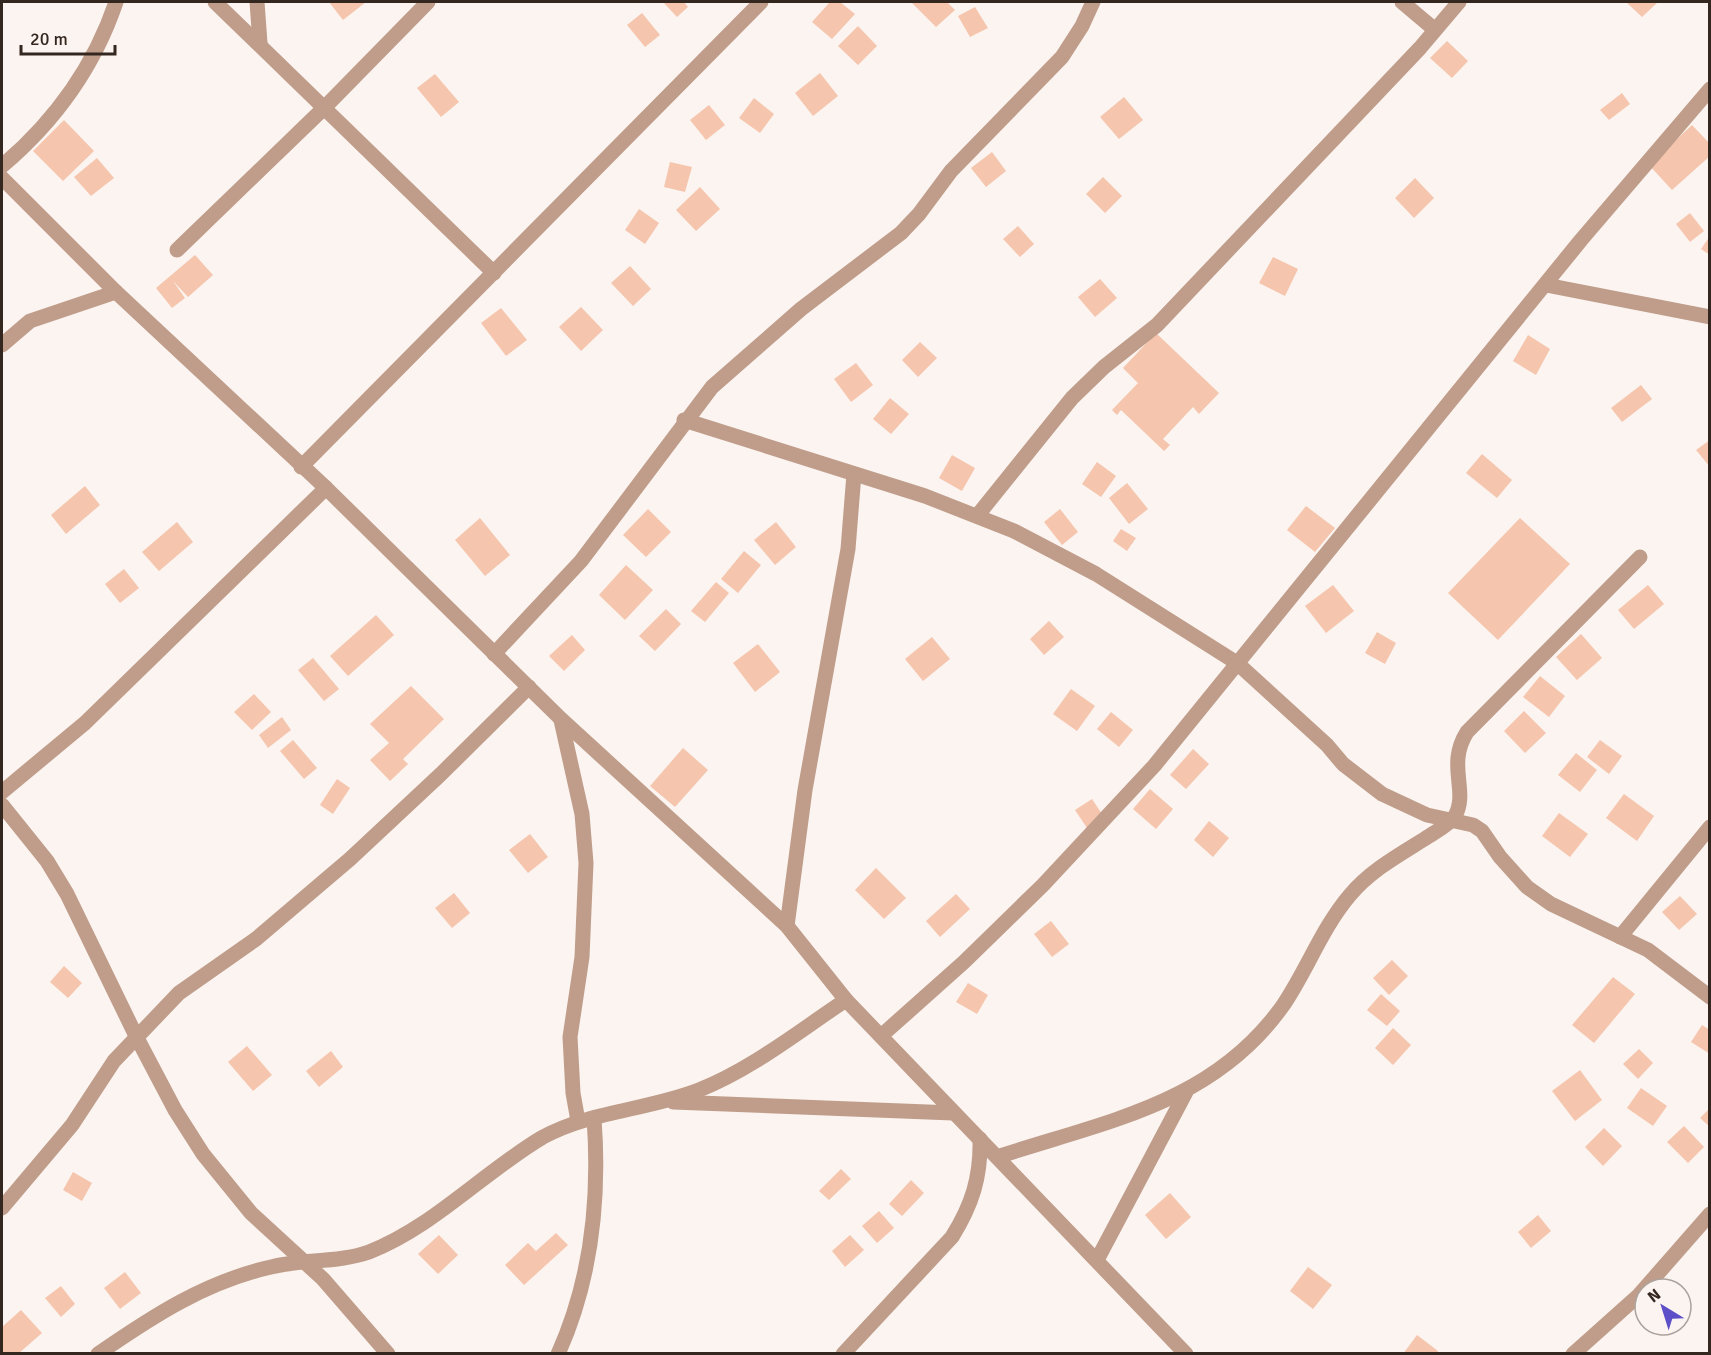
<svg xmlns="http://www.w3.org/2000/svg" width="1711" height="1355" font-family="Signika,sans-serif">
	<rect width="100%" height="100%" fill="#fcf4f0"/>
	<g fill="#f5c6ad">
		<path d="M329,2H366L343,20Z"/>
		<path d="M663,2H684L688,7L677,17Z"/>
		<path d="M830,2H840L855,14L832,39L812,22Z"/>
		<path d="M911,2H947L955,10L936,27Z"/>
		<path d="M1626,2H1658L1642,17Z"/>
		<path d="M975,7L988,28L970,37L958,16Z"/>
		<path d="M642,13L660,35L645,47L627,25Z"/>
		<path d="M858,26L877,46L858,65L838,46Z"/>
		<path d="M1447,41L1468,61L1452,78L1430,58Z"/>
		<path d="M820,73L838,96L813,116L795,93Z"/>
		<path d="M435,74L459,102L441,117L417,88Z"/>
		<path d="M1622,93L1630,104L1609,120L1600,110Z"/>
		<path d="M1124,97L1143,120L1119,139L1100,117Z"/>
		<path d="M754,98L774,114L760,133L739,118Z"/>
		<path d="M709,105L725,125L706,140L690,120Z"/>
		<path d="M64,120L94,151L63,181L33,151Z"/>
		<path d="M1692,125L1710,144V156L1672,190L1649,165Z"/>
		<path d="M992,152L1006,171L986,187L971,168Z"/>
		<path d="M97,158L114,178L91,196L74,177Z"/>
		<path d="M670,162L692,167L685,192L664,187Z"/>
		<path d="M1103,177L1122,196L1105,213L1086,194Z"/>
		<path d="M1415,178L1434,198L1414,218L1395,198Z"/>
		<path d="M700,187L720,209L696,231L676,210Z"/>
		<path d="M639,209L659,223L645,244L625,230Z"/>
		<path d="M1690,213L1704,231L1690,242L1676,224Z"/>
		<path d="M1018,226L1034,244L1020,257L1003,239Z"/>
		<path d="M1710,236V255L1701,249Z"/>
		<path d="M195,255L213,275L188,297L173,281L185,298L172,308L156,288Z"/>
		<path d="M1273,257L1298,269L1285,296L1259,283Z"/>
		<path d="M630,266L651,289L633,306L611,283Z"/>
		<path d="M1100,279L1117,298L1095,317L1078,297Z"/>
		<path d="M581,307L603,330L581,351L559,327Z"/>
		<path d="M501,308L527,340L506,356L481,323Z"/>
		<path d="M1156,333L1219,393L1199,414L1193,407L1163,439L1170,445L1164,451L1121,410L1117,415L1112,410L1138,383L1123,368Z"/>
		<path d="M1528,335L1550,349L1536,375L1513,361Z"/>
		<path d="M920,342L937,358L918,377L902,360Z"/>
		<path d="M856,363L873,385L851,402L834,379Z"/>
		<path d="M1641,385L1652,399L1622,422L1611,408Z"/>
		<path d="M890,398L909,414L891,434L873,419Z"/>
		<path d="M1710,440V467L1696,450Z"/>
		<path d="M1482,454L1512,480L1497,498L1466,473Z"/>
		<path d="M952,455L975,468L962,491L939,478Z"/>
		<path d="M1097,462L1116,476L1101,497L1082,484Z"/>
		<path d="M1127,483L1148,509L1129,524L1109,498Z"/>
		<path d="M85,486L100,505L66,534L51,515Z"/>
		<path d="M1306,506L1335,528L1315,552L1287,530Z"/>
		<path d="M648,509L671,532L646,557L623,535Z"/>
		<path d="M1060,509L1078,532L1062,545L1044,522Z"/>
		<path d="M480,518L510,555L485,576L455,540Z"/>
		<path d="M1520,518L1570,564L1498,640L1448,593Z"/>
		<path d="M177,522L193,542L159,571L142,552Z"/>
		<path d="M776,522L796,547L775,565L754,540Z"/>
		<path d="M1121,529L1136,538L1127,551L1113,541Z"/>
		<path d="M744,551L761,565L738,593L721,579Z"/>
		<path d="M626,565L653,590L625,620L599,595Z"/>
		<path d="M124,569L139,588L120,603L105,584Z"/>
		<path d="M716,582L729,593L705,622L691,611Z"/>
		<path d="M1333,585L1354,611L1326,633L1305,606Z"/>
		<path d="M1648,585L1664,604L1634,629L1618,610Z"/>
		<path d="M666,609L681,624L655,651L639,636Z"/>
		<path d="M376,615L394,635L348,676L330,656Z"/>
		<path d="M1049,621L1064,637L1044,655L1030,639Z"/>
		<path d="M1377,632L1396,643L1385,664L1365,653Z"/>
		<path d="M1581,634L1602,658L1577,680L1556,657Z"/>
		<path d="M572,635L585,650L564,671L549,656Z"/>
		<path d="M932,637L950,659L923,681L905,659Z"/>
		<path d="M758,644L780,672L755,692L733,663Z"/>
		<path d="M313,658L339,689L324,701L298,670Z"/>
		<path d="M1540,676L1565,696L1549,717L1523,697Z"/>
		<path d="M411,686L444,719L403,759L408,764L390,781L370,760L389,743L370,724Z"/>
		<path d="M1071,689L1095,706L1077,731L1053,714Z"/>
		<path d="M254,694L271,712L252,730L234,712Z"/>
		<path d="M1524,711L1546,733L1525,753L1504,731Z"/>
		<path d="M1111,712L1133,730L1119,747L1097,729Z"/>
		<path d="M282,717L291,730L268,748L259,735Z"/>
		<path d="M293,740L317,768L304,779L280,751Z"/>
		<path d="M1600,740L1622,756L1609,774L1587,757Z"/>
		<path d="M683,748L708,770L675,807L650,786Z"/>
		<path d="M1193,749L1209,764L1186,789L1170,775Z"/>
		<path d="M1576,753L1597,770L1580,792L1558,775Z"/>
		<path d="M337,779L350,788L333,814L320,805Z"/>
		<path d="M1150,789L1173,809L1156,829L1133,809Z"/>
		<path d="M1624,794L1654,816L1637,841L1606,818Z"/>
		<path d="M1092,799L1104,817L1087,828L1075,810Z"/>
		<path d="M1559,813L1588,834L1570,857L1542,836Z"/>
		<path d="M1209,821L1229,838L1213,857L1194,840Z"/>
		<path d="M530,834L548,857L528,873L509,850Z"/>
		<path d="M876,868L906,898L884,919L855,890Z"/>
		<path d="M454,893L470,913L452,928L435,908Z"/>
		<path d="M956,894L970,909L940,937L926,921Z"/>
		<path d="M1680,896L1697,914L1679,930L1662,912Z"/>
		<path d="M1051,921L1069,944L1052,957L1034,934Z"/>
		<path d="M1392,960L1408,976L1389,995L1373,978Z"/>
		<path d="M64,966L82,983L68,998L50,982Z"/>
		<path d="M1613,977L1635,994L1594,1043L1572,1025Z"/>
		<path d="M968,983L988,995L977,1014L956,1002Z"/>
		<path d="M1381,994L1400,1011L1387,1026L1367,1010Z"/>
		<path d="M1702,1025L1710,1030V1054L1691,1042Z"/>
		<path d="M1393,1028L1411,1045L1393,1065L1375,1048Z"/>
		<path d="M247,1046L272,1075L253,1091L228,1062Z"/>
		<path d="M1639,1049L1653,1063L1638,1079L1623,1064Z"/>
		<path d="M331,1051L343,1067L319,1087L306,1071Z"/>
		<path d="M1580,1070L1602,1100L1575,1121L1552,1091Z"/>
		<path d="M1641,1088L1667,1106L1653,1126L1627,1108Z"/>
		<path d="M1710,1108V1127L1700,1118Z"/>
		<path d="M1684,1126L1704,1147L1688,1163L1667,1142Z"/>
		<path d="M1604,1128L1622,1146L1603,1166L1585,1147Z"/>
		<path d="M841,1169L851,1179L829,1200L819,1191Z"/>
		<path d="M73,1172L92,1183L82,1201L63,1190Z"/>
		<path d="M911,1180L924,1193L902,1216L889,1204Z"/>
		<path d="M1170,1193L1191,1217L1166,1239L1145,1215Z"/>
		<path d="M879,1211L894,1228L877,1243L862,1226Z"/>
		<path d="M1538,1215L1551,1231L1531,1248L1518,1232Z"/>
		<path d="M556,1233L568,1245L524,1285L505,1265L528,1243L536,1251Z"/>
		<path d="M439,1235L458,1255L438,1274L418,1254Z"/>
		<path d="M850,1235L864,1250L845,1267L832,1251Z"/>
		<path d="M1308,1267L1332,1285L1313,1309L1290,1291Z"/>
		<path d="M125,1272L141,1293L120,1309L104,1288Z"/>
		<path d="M61,1286L75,1304L61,1317L45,1298Z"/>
		<path d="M21,1310L42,1333L18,1354H2V1327Z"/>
		<path d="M1417,1335L1438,1351L1436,1354H1403Z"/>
	</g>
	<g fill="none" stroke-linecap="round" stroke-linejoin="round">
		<g stroke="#bf9d8a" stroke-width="15">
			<path d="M215,2L494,273"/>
			<path d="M257,2L260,43"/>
			<path d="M1402,2L1434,29"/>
			<path d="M2,166C54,122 94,67 116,2"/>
			<path d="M2,178L116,292L326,488L561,719L787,926L846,1000L1186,1354"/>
			<path d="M177,250L324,108L428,2"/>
			<path d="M1546,285L1710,317"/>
			<path d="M2,345L30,321L116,292"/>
			<path d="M684,420L925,496L1014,531L1096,574L1237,663L1327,745L1343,764L1382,794L1427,815L1473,825L1482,831L1500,857L1527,887L1551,904L1648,950L1710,997"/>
			<path d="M301,467L761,2"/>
			<path d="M977,516L1072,398L1104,367L1157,325L1420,48L1459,2"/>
			<path d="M494,654L581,561L712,387L801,309L901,233L919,214L951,171L1062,57L1082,26L1093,2"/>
			<path d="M561,720L582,814L586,863L582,957L570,1037L573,1093L578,1121"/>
			<path d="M2,792L85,723L326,488"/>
			<path d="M2,805L47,861L67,894L136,1036L175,1110L203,1154L251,1213L323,1279L388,1354"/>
			<path d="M787,926L805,790L848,549L854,474"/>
			<path d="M1620,937L1710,827"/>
			<path d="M881,1036L964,962L1043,885L1154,766L1581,240L1710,89"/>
			<path d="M673,1102L953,1113"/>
			<path d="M997,1157C1106,1121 1214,1104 1284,1004C1308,968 1322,928 1350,895C1371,870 1399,855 1426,838C1436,831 1448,826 1455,816C1469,791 1446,765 1467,732L1640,557"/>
			<path d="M2,1208L72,1125L114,1061L179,993L256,939L350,859L441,774L529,687"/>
			<path d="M1097,1260L1186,1092"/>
			<path d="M98,1354C153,1316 205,1282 271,1267C303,1259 338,1263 369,1252C432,1228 485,1171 543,1137C591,1111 648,1110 699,1090C752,1069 799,1031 846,1000"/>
			<path d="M558,1354C592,1279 600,1199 594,1118"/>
			<path d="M843,1354L952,1237C972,1205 981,1177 980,1139"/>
			<path d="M1573,1354L1639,1295L1710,1214"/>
		</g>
	</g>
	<rect width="1711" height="1355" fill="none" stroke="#342720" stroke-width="6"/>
	<g transform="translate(1663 1307) rotate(322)"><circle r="28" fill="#fcf4f0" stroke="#aca29d" stroke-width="1.5"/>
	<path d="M0-4.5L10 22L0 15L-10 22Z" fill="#5d4fc8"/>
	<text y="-9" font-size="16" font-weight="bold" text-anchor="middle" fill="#342720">N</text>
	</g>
	<path d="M21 45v9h94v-9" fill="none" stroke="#342720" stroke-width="3"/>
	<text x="30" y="45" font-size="18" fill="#342720" stroke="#fcf4f0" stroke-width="4.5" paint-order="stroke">20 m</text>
</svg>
